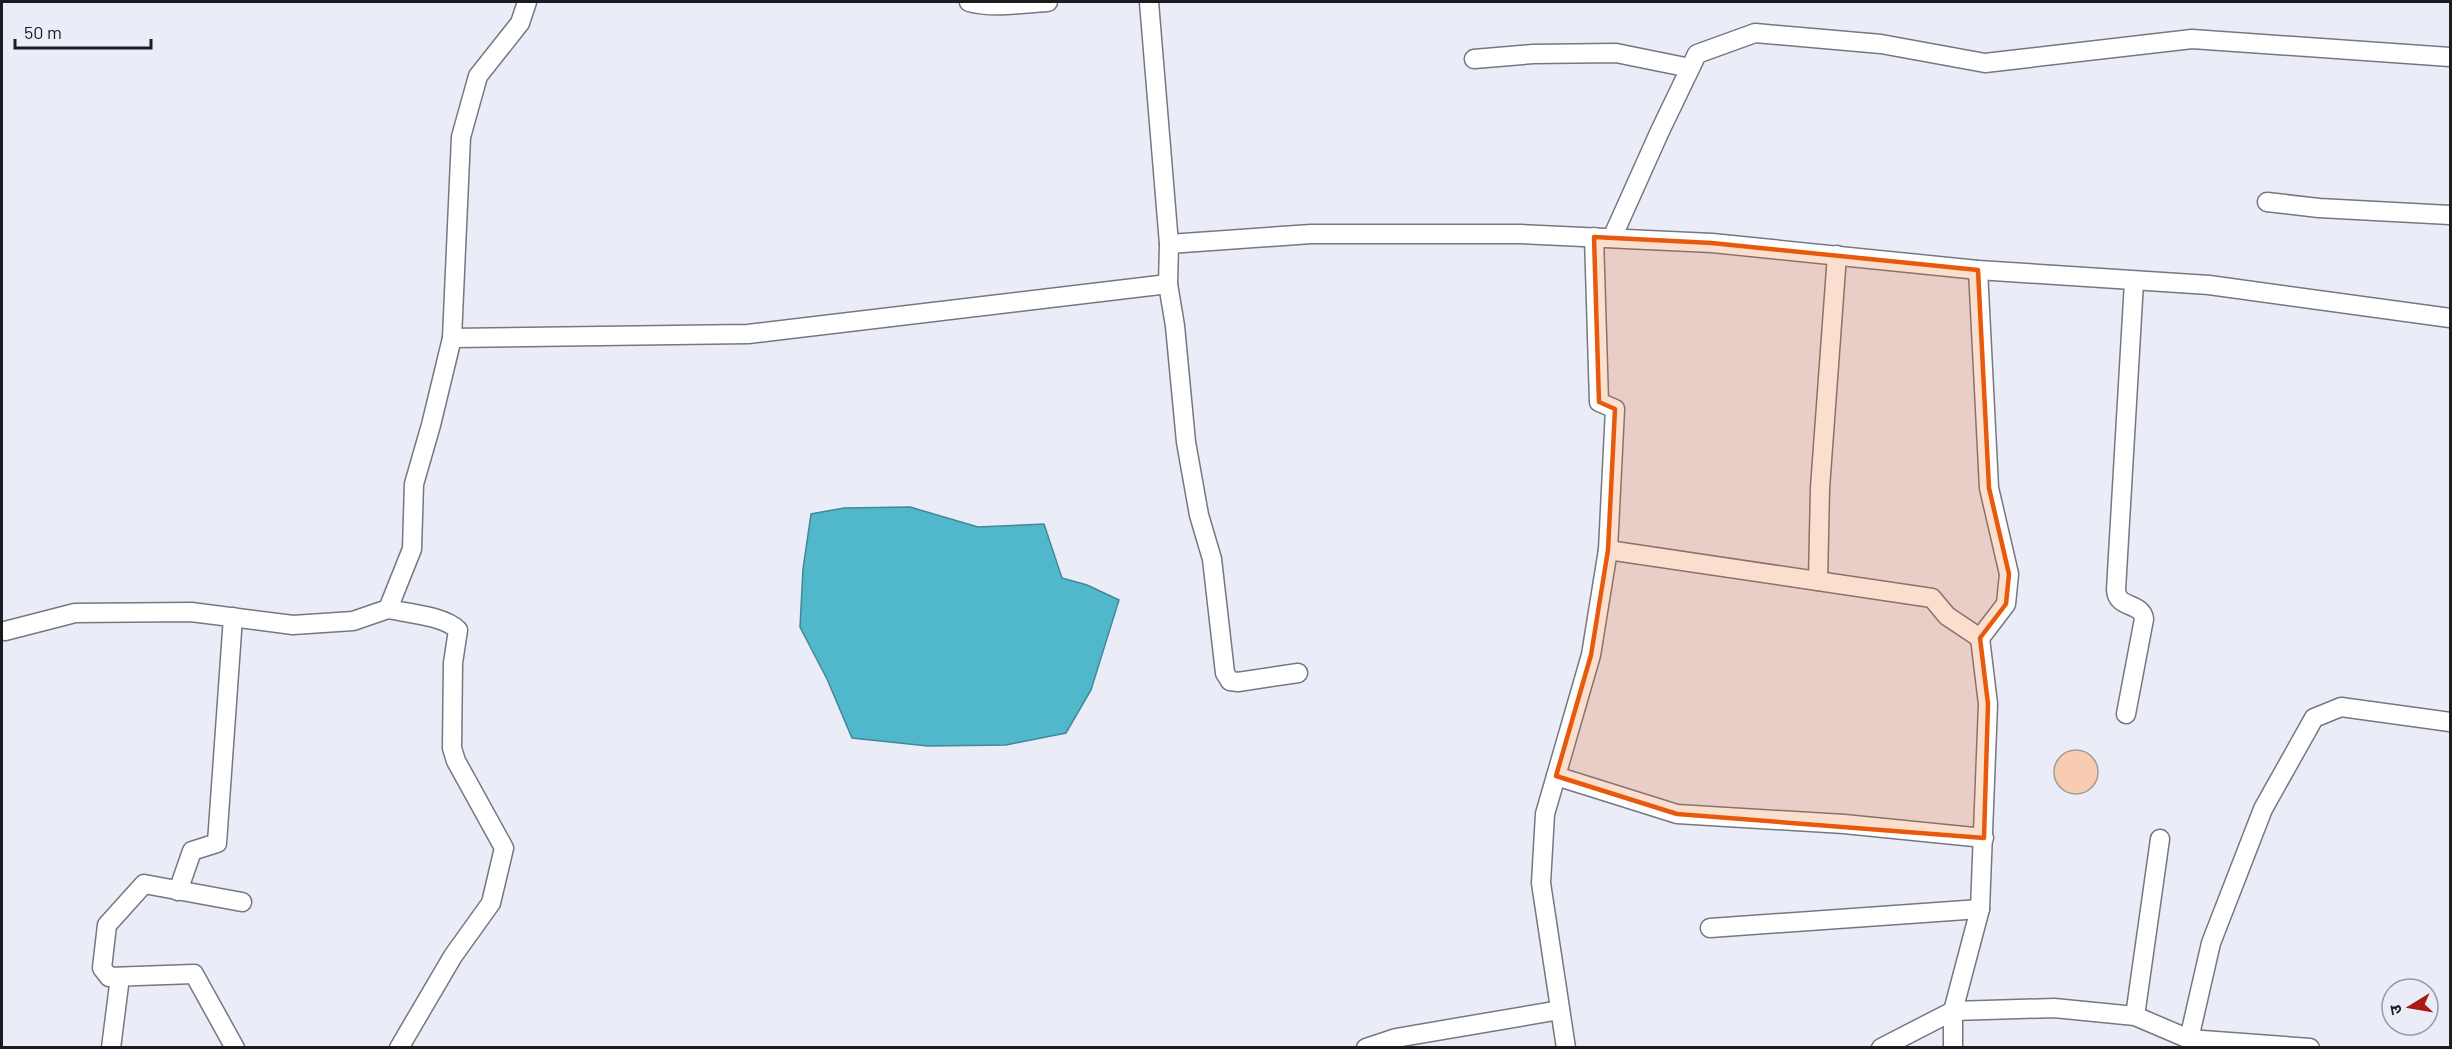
<svg xmlns="http://www.w3.org/2000/svg" width="2452" height="1049" font-family="Barlow,'Noto Sans Devanagari',sans-serif">
<style>
.water{fill:#51b8cb;stroke:#418997;stroke-width:1.5}
.building{fill:#f7ccb3;stroke:#a59a94;stroke-width:1.5}
.lines{fill:none;stroke-linecap:round;stroke-linejoin:round}
.minor-casing{stroke:#757781;stroke-width:21}
.minor{stroke:#fff;stroke-width:18}
.marked{fill:#e8590c;fill-opacity:0.2;stroke:#e8590c;stroke-width:4.5;stroke-linejoin:round}
</style>
<rect width="100%" height="100%" fill="#eaecf8"/>
<!-- water -->
<path class="water" d="M910,507L978,527L1044,524L1062,578L1087,585L1119,600L1091,690L1066,733L1006,745L928,746L852,738L827,679L800,627L803,569L811,514L844,508Z"/>
<!-- building -->
<circle class="building" cx="2076" cy="772" r="22"/>
<g class="lines">
<!-- minor casing -->
<g class="minor-casing">
<g id="minor">
<path d="M969,2C994,9 1023,3 1048,2"/>
<path d="M1149,2L1169,244"/>
<path d="M1474,59L1533,54L1616,53L1690,68"/>
<path d="M2267,202L2319,208L2450,215"/>
<path d="M1612,238L1660,131L1697,54L1755,33L1881,44L1985,63L2192,39L2450,57"/>
<path d="M1978,270L1989,488L2009,574L2006,604L1980,638"/>
<path d="M1168,284L1175,326L1186,442L1199,515L1212,559L1225,673L1230,681L1238,682L1298,673"/>
<path d="M452,338L748,334L1168,284L1169,244L1311,234H1520L1712,243L1978,270L2209,285L2450,318"/>
<path d="M1608,550L1932,598L1947,616L1980,638L1988,704L1980,909L1953,1011V1048"/>
<path d="M1818,581L1820,488L1837,255"/>
<path d="M5,631L75,613L191,612L293,625L353,621L388,609"/>
<path d="M2126,714L2144,619C2142,602 2117,609 2116,590L2134,282"/>
<path d="M1556,776L1677,814L1844,824L1984,838"/>
<path d="M178,891L192,851L217,843L233,617"/>
<path d="M1710,928L1980,909"/>
<path d="M2135,1016L2160,839"/>
<path d="M2189,1039L2211,943L2263,809L2314,718L2341,707L2450,722"/>
<path d="M111,1048L120,977"/>
<path d="M235,1048L194,974L109,977L102,968L107,925L144,884L242,902"/>
<path d="M399,1048L453,956L491,903L504,848L456,761L452,748L453,663L458,630C445,616 407,613 388,609L412,549L414,484L431,425L452,338L461,137L478,76L520,23L527,2"/>
<path d="M1366,1048L1396,1038L1560,1010"/>
<path d="M1566,1048L1541,883L1545,814L1591,655L1608,550L1615,409L1599,402L1594,237"/>
<path d="M1881,1048L1953,1011L2054,1008L2135,1016L2189,1039L2310,1048"/>
</g>
</g>
<!-- minor -->
<use href="#minor" class="minor"/>
</g>
<!-- marked area -->
<path class="marked" d="M1594,237L1712,243L1978,270L1989,488L2009,574L2006,604L1980,638L1988,704L1984,838L1677,814L1556,776L1591,655L1608,550L1615,409L1599,402Z"/>
<!-- border -->
<rect width="2452" height="1049" fill="none" stroke="#1b1c1f" stroke-width="6"/>
<!-- north arrow -->
<g transform="translate(2410 1007) rotate(259)"><circle r="28" fill="#eaecf8" stroke="#9799a1" stroke-width="1.5"/>
<path d="M0-4.5L10 22L0 15L-10 22Z" fill="#ab1911"/>
<text y="-9" font-size="16" font-weight="bold" text-anchor="middle" fill="#1b1c1f">उ</text>
</g>
<!-- scale -->
<path d="M15 39v9h136v-9" fill="none" stroke="#1b1c1f" stroke-width="3"/>
<text x="24" y="39" font-size="18" fill="#1b1c1f" stroke="#eaecf8" stroke-width="4.5" paint-order="stroke">50 m</text>
</svg>
